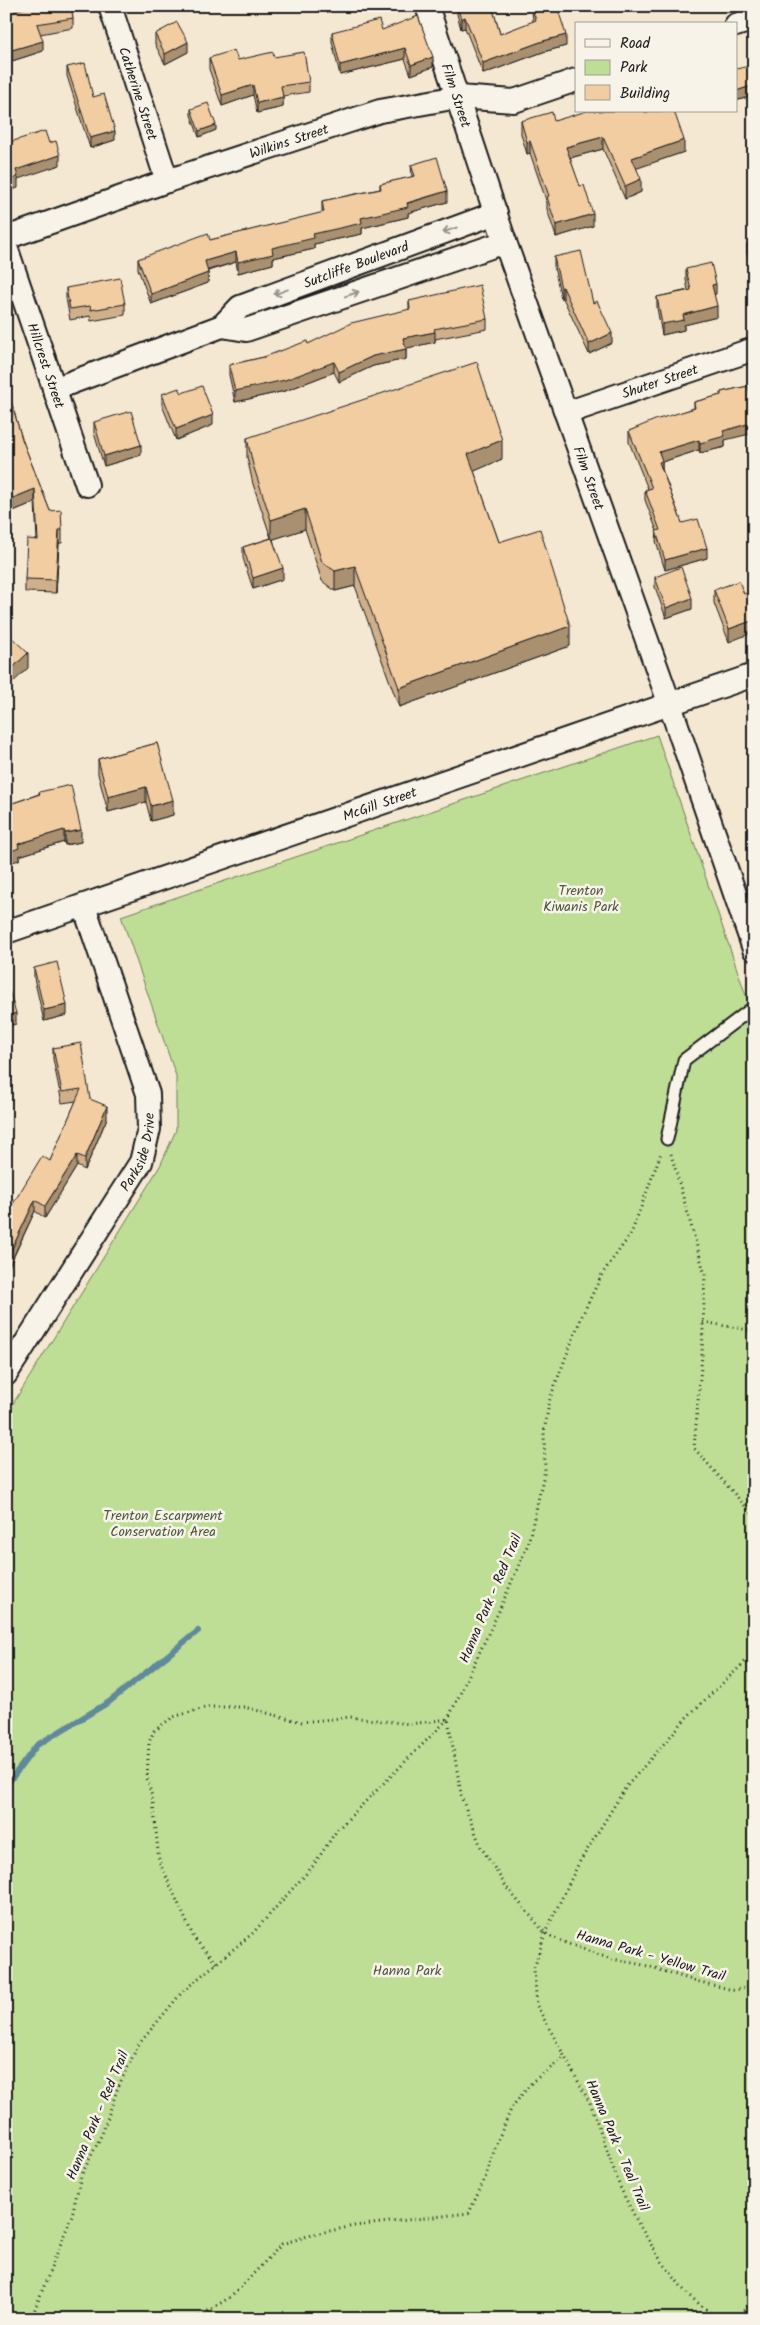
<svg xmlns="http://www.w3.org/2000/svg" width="760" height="2325" font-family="Kalam,sans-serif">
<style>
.green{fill:#bedd95;stroke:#6d7c58}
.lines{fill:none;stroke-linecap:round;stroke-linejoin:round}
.stream{stroke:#608a9b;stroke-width:6}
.lane-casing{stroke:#1c1c1c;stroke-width:15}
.street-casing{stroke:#1c1c1c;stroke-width:26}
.path{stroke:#1c1c1c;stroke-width:3;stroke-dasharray:1 4;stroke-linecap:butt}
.lane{stroke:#f7f3e8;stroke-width:11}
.street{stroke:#f7f3e8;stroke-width:22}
.wall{fill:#cfb08a;stroke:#1c1c1c}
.shaded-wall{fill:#a99071;stroke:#1c1c1c}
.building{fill:#f1cda1;stroke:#1c1c1c}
.oneway{stroke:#94928c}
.labels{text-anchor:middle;stroke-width:5;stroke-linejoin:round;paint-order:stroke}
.street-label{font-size:14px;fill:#1c1c1c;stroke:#f7f3e8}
.park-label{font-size:14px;fill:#4d5640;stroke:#f7f3e8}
</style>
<rect width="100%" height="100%" fill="#f5e8d3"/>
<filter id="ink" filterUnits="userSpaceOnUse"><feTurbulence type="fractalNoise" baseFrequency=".02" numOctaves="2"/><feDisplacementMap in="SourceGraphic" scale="10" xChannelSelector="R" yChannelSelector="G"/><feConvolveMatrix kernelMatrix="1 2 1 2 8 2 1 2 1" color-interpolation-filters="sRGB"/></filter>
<g filter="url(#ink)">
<!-- green -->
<path class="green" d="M657,735L754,1019V2319H6V1415L160,1166L176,1130V1076L121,916Z"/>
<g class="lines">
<!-- stream -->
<path class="stream" d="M6,1786L37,1745L109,1702L198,1631"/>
<!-- lane casing -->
<g class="lane-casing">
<path id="lane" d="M667,1139L684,1060L754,1007"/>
</g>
<!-- street casing -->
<g class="street-casing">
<g id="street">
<path id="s1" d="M110,6L167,181"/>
<path id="s2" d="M427,6L505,242L670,705L754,949"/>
<path d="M736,25L754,19"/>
<path id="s3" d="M6,238L167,181L380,111L458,97L514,101L576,80"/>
<path id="s4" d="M6,247L87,485"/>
<path d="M222,326L246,330L505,242"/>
<path id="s5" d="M54,389L222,326L240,307L496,213"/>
<path id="s6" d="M566,413L754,349"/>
<path id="s7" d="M6,932L754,675"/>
<path id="s8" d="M6,1374L141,1162L149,1129L148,1094L84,906"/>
</g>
</g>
<!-- path -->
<g class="path">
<path d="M671,1154L705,1275L702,1355L694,1448L754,1516"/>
<path d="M703,1322L754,1331"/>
<path d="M216,1963L194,1938L159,1861L153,1801L147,1778L149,1742L154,1731L173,1717L208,1707H244L302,1722L350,1717L410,1724L448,1719L462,1799L481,1847L507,1888L545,1933L563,1942L608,1958L648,1966L692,1980L733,1990L754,1987"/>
<path d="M31,2319L72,2215L81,2176L102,2134L118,2087L139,2044L183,1991L253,1933L313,1866L337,1830L448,1719L499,1611L528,1544L545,1470L544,1432L550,1398L581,1318L602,1274L631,1234L661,1153"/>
<path d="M195,2319L232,2296L282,2244L314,2234L354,2226L469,2213L486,2176L497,2142L512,2107L533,2081L565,2057"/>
<path d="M718,2319L687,2294L660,2259L638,2223L620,2187L591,2105L537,2006L534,1969L545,1933L579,1863L626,1787L688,1716L746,1661L754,1659"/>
<path d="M738,2319L754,2296"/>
</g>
<!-- lane -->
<use href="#lane" class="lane"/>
<!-- street -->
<use href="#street" class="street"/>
</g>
<!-- wall -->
<g class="wall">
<path d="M457,6H492L500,34L533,22L532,9L566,46L543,52L483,74L465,28L461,29L457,14Z"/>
<path d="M6,14L73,18V28L40,34L43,51L12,61L6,43Z"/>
<path d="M382,30L433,67L411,75L405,59L340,75L332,42V32Z"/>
<path d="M155,34L188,52L165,64L155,44Z"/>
<path d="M274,57L309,82V92L283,96V107L257,113L253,95L222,106L209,69V58L238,60Z"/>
<path d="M754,65V104L751,96L736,101Z"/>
<path d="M67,67L93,97L115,140L90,148L67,76Z"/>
<path d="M191,109L216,130L199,137L191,115Z"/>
<path d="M646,113L684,152L636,168L641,192L625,199L603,149L570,158L593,226L556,237L547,209V203L530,153L527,154L521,134V121H554Z"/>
<path d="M411,165L447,202L408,213V217L362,228V234L314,244V249L273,258V264L238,273L236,262L208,271V283L151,304L138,269V259L210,240L322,213V201L380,189V184L412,177Z"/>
<path d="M754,242V275L747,254V244Z"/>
<path d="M554,257L612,343L589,354L563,298H561L554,267Z"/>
<path d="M686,269L716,294H714L717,317L684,325V330L662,335L657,308V297L688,290L686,280Z"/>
<path d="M66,288L125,304V315L91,321L90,316L70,320L66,298Z"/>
<path d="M409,301L487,319V329L435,339V342L406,348V359L373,366L339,382L334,372L285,391L235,402L229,375V365L264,357L308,344L409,310Z"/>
<path d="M6,384L22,439L50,511L62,530V543H59L56,593L25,592V579L37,540L35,502L13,511L6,494Z"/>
<path d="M748,386L725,440V447L700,453L699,450L662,462V469L682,523L707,558L665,570L656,541L657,531L645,500V490L648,489L629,442V431L694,408V402L721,395V392Z"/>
<path d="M182,393L213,425L176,440L162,405V394Z"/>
<path d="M94,422L141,455L104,466L94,433Z"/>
<path d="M247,438L502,459L474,471L499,542L570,646L399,707L355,586L335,591L322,581L305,529L273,539L283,579L253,589L243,558V547L271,538L253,484L247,457Z"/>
<path d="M655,577L692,609L666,618L655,587Z"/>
<path d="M714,590L744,594L729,642L714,603Z"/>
<path d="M157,743L173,815L151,821L146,802L108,812L98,774V759Z"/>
<path d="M39,792L81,842L65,845L64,842L19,856V860L7,816V805L39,794Z"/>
<path d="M34,968L67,1015L44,1021L34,978Z"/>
<path d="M53,1048L90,1099L107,1118L85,1170L77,1166L45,1218L35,1211L8,1269V1212L50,1161L76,1101L62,1103L53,1059Z"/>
</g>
<!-- shaded-wall -->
<g class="shaded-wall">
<path d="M140,6H150L140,9Z"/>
<path d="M592,6H604L592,10Z"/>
<path d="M465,17V28L461,29V19Z"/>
<path d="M566,35V46L543,52L483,74V63L543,41Z"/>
<path d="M43,41V51L12,61V50Z"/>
<path d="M188,42V52L165,64V54Z"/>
<path d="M405,48V59L340,75V65Z"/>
<path d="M433,57V67L411,75V65Z"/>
<path d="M253,85V95L222,106V95Z"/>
<path d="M751,86V96L736,101V91Z"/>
<path d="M283,97V107L257,113V103Z"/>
<path d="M216,125V130L199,137V131Z"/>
<path d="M115,131V140L90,148V138Z"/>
<path d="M603,137V149L566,159V147Z"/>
<path d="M684,140V152L632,170V158Z"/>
<path d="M530,141V153L527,154V142Z"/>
<path d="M60,155V165L18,179V188L6,192V181L16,170Z"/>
<path d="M641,179V192L625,199V186Z"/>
<path d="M447,191V202L408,213V217L362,228V234L314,244V249L273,258V264L238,273V262L272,248L361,218Z"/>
<path d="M593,214V226L556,237V225Z"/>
<path d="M236,252V262L205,271V261Z"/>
<path d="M208,273V283L151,304V294Z"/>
<path d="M716,284V294L712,295V285Z"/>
<path d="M563,287V298H561V288Z"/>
<path d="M717,306V317L684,325V330L662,335V324L683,315Z"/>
<path d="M435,332V342L403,349V338Z"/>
<path d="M612,333V343L589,354V344Z"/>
<path d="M406,349V359L373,366L339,382V372L373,356Z"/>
<path d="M334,362V372L285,391L235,402V391Z"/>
<path d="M213,415V425L176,440V429Z"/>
<path d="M754,422V433L725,440V447L700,453V443L723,431Z"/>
<path d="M502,440V459L468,474V454Z"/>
<path d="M699,440V450L662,462V471L659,472V452Z"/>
<path d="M141,445V455L104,466V456Z"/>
<path d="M35,489V502L13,511V498Z"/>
<path d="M305,509V529L271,540V520Z"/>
<path d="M59,530V543L56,593V580Z"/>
<path d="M707,548V558L665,570V560Z"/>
<path d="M355,566V586L335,591V571Z"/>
<path d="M283,568V579L253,589V578Z"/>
<path d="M692,598V609L666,618V608Z"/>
<path d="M754,620V632L729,642V629Z"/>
<path d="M570,626V646L399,707V688Z"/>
<path d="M28,653V668L6,689V674Z"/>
<path d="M146,787V802L108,812V797Z"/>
<path d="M173,800V815L151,821V806Z"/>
<path d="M64,830V842L19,856V860L6,864V853L18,844Z"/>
<path d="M81,830V842L65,845V833Z"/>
<path d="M67,1005V1015L44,1021V1010Z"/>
<path d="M16,1013V1024L6,1027V1017Z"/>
<path d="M107,1106V1118L85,1170V1158Z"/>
<path d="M77,1155V1166L45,1218V1206Z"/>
<path d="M35,1200V1211L6,1272V1261Z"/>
</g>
<!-- building -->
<g class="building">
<path d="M31,6H71L73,18L37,24L43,41L12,50L6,33V14Z"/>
<path d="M457,6H492L500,34L536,20L532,9L540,6H557L566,35L543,41L483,63L465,17L461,19Z"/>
<path d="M418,16L433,57L411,65L405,48L340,65L332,32L379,20L382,30Z"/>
<path d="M177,22L188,42L165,54L155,34Z"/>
<path d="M234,50L238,60L273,52L274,57L304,52L309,82L281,86L283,97L257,103L253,85L222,95L209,58Z"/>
<path d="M85,63L93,97L104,94L115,131L90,138L67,67Z"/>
<path d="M754,65V95L751,86L736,91V69Z"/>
<path d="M208,103L216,125L199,131L191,109Z"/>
<path d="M587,111H645L646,113L651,111H674L684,140L632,158L641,179L625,186L603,137L566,147L580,186L584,185L593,214L556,225L547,197L549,196L530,141L527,142L521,121L552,112L554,121Z"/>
<path d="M45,131L49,143L56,141L60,155L16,170L18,177L6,181V141L7,143Z"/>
<path d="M437,157L447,191L407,203L408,207L361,218L362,223L313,234L314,238L272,248L273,254L238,262L236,252L205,261L208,273L151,294L138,259L208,233L210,240L324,212L322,201L381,189L380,184L415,176L411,165Z"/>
<path d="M754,242V265L747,244Z"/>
<path d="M581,251L593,303L597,301L612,333L589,344L563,287L561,288L554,257Z"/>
<path d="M711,263L716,284L712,285L717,306L683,315L684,320L662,324L657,297L691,290L686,269Z"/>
<path d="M120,278L125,304L91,310L90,306L70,309L66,288Z"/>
<path d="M480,285L487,319L434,329L435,332L403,338L406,349L373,356L339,372L334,362L285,380L235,391L229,365L264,357L307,341L308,344L351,323L410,309L409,301Z"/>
<path d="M477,362L502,440L468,454L499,542L540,529L570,626L399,688L355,566L335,571L322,562L305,509L271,520L253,465L247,438Z"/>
<path d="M6,384L22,439L50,511L61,510L62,530H59L56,580L25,579L27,539L38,540L35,489L13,498L6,481Z"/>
<path d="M202,386L213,415L176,429L162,394L179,388L182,393Z"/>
<path d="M748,386L753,406H754V422L723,431L725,436L700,443L699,440L659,452L662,461L659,462L682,523L698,519L707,548L665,560L656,531L660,530L645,490L652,488L629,431L655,420L695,408L694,402L721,395V392Z"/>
<path d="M131,411L141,445L104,456L94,422Z"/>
<path d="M272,538L283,568L253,578L243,547Z"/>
<path d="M681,567L692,598L666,608L655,577Z"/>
<path d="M739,581L744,594L754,591V620L729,629L714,590Z"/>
<path d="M6,632L28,653L6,674Z"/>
<path d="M157,743L173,800L151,806L146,787L108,797L98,759Z"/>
<path d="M71,785L81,830L65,833L64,830L18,844L19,848L6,853V825L13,823L7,805L40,794L39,792Z"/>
<path d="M57,962L67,1005L44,1010L34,968Z"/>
<path d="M6,981L16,1013L6,1017Z"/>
<path d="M81,1043L90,1099L107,1106L85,1158L77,1155L45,1206L35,1200L6,1261V1211L8,1212L42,1156L50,1161L81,1089L62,1092L53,1048Z"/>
</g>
<!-- one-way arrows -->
<defs><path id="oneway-shaft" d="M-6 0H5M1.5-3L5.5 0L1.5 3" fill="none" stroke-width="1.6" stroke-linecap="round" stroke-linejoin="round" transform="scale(1.25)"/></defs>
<g class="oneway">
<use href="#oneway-shaft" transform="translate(450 230) rotate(160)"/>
<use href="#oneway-shaft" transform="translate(281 292) rotate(160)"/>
<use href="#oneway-shaft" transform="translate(352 294) rotate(-19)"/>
</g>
</g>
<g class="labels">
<!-- street labels -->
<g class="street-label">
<text dy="5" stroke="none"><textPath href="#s1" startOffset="92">Catherine Street</textPath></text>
<text dy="5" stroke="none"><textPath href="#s2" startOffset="94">Film Street</textPath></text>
<text dy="5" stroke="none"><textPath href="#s3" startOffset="299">Wilkins Street</textPath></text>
<text dy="5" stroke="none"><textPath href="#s5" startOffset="329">Sutcliffe Boulevard</textPath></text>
<text dy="5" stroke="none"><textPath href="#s4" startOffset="125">Hillcrest Street</textPath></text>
<text dy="5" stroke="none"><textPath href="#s6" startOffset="99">Shuter Street</textPath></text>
<text dy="5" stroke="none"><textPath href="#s2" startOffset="499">Film Street</textPath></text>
<text dy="5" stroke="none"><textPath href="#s7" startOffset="395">McGill Street</textPath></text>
<text dy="5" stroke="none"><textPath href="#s8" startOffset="260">Parkside Drive</textPath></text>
<text transform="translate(490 1598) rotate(-67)" y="5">Hanna Park - Red Trail</text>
<text transform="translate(651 1955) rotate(16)" y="5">Hanna Park - Yellow Trail</text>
<text transform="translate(97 2115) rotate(-67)" y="5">Hanna Park - Red Trail</text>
<text transform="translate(618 2145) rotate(67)" y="5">Hanna Park - Teal Trail</text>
</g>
<!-- park labels -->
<g class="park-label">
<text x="581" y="895">Trenton<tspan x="581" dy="16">Kiwanis Park</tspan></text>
<text x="163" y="1520">Trenton Escarpment<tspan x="163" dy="16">Conservation Area</tspan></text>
<text x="407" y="1975">Hanna Park</text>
</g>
</g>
<!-- margin -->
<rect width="760" height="2325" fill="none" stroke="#f7f3e8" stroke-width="25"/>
<rect x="12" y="12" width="735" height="2300" fill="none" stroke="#1c1c1c" stroke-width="2" filter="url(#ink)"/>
<!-- legend -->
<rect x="575" y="22" width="162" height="90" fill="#f7f3e8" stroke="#9f9d96"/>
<rect x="585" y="39" width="25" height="8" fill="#f7f3e8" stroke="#9f9d96"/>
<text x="620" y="48" font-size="15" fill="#1c1c1c">Road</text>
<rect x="585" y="60" width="25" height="15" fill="#bedd95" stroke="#9f9d96"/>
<text x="620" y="72" font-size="15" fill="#1c1c1c">Park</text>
<rect x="585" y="85" width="25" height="15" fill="#f1cda1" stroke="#9f9d96"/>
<text x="620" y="98" font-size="15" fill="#1c1c1c">Building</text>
</svg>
